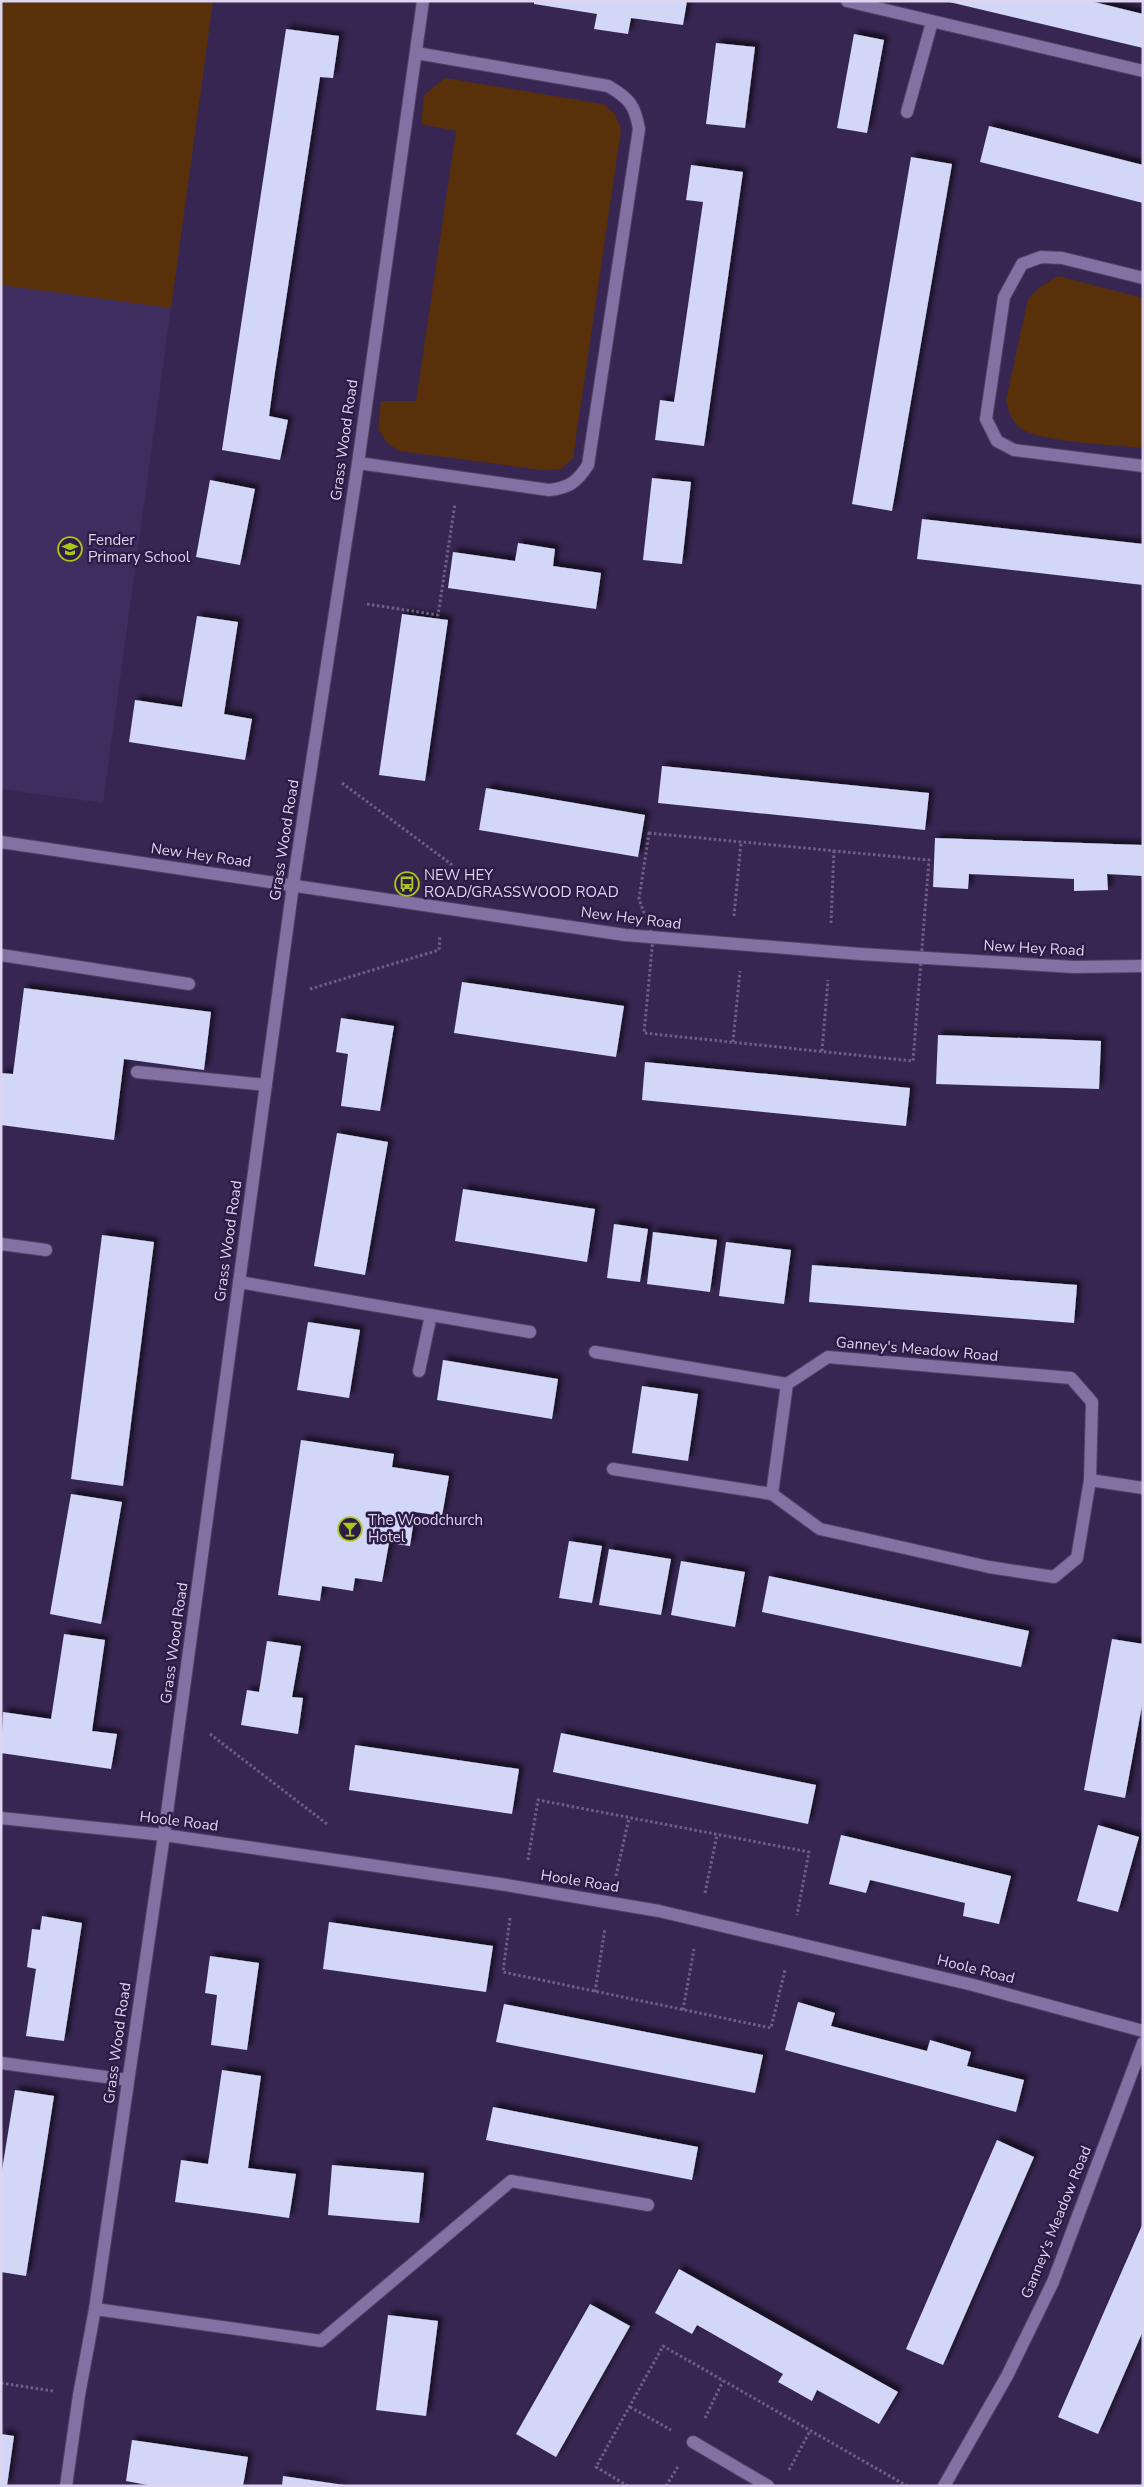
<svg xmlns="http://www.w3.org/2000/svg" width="1144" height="2487" font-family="'Nunito Sans',sans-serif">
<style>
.built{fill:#402d5f}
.green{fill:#58310a}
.building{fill:#d2d6f7;filter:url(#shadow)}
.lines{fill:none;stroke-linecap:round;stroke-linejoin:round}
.service-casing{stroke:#504166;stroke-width:14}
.minor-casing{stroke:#504166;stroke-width:14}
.path{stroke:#6d5f85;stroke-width:3;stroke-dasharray:2.5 2.5;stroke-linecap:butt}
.service{stroke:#8271a2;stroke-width:12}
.minor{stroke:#8271a2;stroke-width:12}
.labels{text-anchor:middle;stroke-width:5;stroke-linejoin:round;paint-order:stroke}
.street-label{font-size:15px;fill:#ddd5f0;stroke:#2d1c46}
.poi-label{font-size:15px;fill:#ddd5f0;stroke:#2d1c46;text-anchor:start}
</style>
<defs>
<filter id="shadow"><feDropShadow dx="4.5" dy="-4.5" stdDeviation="2.5" flood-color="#0009"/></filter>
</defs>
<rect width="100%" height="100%" fill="#372651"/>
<!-- built -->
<path class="built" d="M1,1H213L103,803L1,789Z"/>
<!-- green -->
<g class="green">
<path d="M1,1H213L171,308L1,285Z"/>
<path d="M445,78L603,104L615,114L621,130L573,458L561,469L541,470L400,451L388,444L378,429L381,401H416L456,131L421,124L424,95Z"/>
<path d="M1058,276L1143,298V448C1117,445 1035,442 1019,427C1011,420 1008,409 1006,400L1028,299L1040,287Z"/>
</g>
<!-- building -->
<g class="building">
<path d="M534,1H687L683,25L631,18L628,34L594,29L597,14L534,4Z"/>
<path d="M945,1H1090L1143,14V48Z"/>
<path d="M286,29L339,36L333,78L320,77L275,372L269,416L288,420L280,460L222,450Z"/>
<path d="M854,34L884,40L867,133L837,128Z"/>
<path d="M716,43L755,47L745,128L706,124Z"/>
<path d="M989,126L1143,165V203L980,162Z"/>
<path d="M911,157L952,164L892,511L852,504Z"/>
<path d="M691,165L743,172L704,446L655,440L660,400L674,402L703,202L686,200Z"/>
<path d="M652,478L691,482L682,564L643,560Z"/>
<path d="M210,480L255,489L240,565L196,557Z"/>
<path d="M922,519L1143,544V585L917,559Z"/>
<path d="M518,543L555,549L553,566L601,573L596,609L448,588L453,552L515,561Z"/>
<path d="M402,614L448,620L425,781L379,775Z"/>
<path d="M197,616L238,622L224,714L252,719L245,760L129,742L135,700L182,707Z"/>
<path d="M662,766L929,793L925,830L658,803Z"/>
<path d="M486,788L645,815L638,857L479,830Z"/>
<path d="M935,838L1143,845V876L1107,874L1108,890L1074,891V879L969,874L968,889L933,887Z"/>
<path d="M462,982L624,1006L616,1057L454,1033Z"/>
<path d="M24,988L211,1012L204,1070L124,1059L114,1140L1,1125V1073L13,1074Z"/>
<path d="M341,1018L394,1026L380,1111L341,1106L348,1054L336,1052Z"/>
<path d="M938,1035L1101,1041L1099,1089L936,1084Z"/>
<path d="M645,1062L910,1088L906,1126L642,1100Z"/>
<path d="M337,1133L388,1142L365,1275L314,1266Z"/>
<path d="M463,1189L595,1209L587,1262L455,1241Z"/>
<path d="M614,1224L648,1229L640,1282L607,1278Z"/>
<path d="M653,1232L717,1240L710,1292L647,1284Z"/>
<path d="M102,1235L154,1242L123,1486L71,1479Z"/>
<path d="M726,1242L791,1250L784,1304L719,1296Z"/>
<path d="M812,1265L1077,1285L1074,1323L809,1302Z"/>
<path d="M308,1322L360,1330L349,1398L297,1390Z"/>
<path d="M443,1360L558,1379L552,1419L437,1400Z"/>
<path d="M642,1386L698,1394L688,1461L632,1453Z"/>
<path d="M301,1440L394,1454L392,1467L449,1476L442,1516L415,1512L410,1546L389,1543L382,1582L355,1578L353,1591L322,1586L320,1601L278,1595Z"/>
<path d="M71,1494L122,1502L101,1624L50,1614Z"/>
<path d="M569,1541L602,1546L592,1603L559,1598Z"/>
<path d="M609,1549L671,1559L661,1615L599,1605Z"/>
<path d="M681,1561L745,1572L735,1627L671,1615Z"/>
<path d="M769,1576L1029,1631L1021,1667L762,1612Z"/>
<path d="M64,1634L105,1640L92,1731L117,1734L111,1769L1,1753L3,1712L51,1719Z"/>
<path d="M1112,1639L1143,1644V1700L1125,1798L1084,1790Z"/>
<path d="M267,1641L301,1646L292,1697L303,1698L298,1734L241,1725L247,1690L259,1692Z"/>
<path d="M561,1733L816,1785L808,1824L553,1772Z"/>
<path d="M355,1745L519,1769L512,1814L349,1790Z"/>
<path d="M1098,1825L1139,1837L1118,1912L1077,1901Z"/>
<path d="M841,1835L1011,1876L999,1924L963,1916L965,1903L870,1880L866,1893L829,1884Z"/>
<path d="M42,1916L82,1923L64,2041L26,2036L36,1969L27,1967L32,1929L40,1930Z"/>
<path d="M329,1922L493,1946L486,1992L323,1969Z"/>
<path d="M210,1956L259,1963L247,2050L211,2045L217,1995L205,1993Z"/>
<path d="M798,2002L835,2013L831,2026L927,2051L930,2040L971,2052L967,2066L1024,2080L1016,2112L785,2050Z"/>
<path d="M504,2004L763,2055L755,2093L496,2042Z"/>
<path d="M222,2070L261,2076L248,2168L296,2174L289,2218L175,2202L181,2160L208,2164Z"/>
<path d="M15,2090L54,2096L26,2276L1,2272V2176Z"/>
<path d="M493,2107L698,2147L692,2180L486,2140Z"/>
<path d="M997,2140L1034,2157L943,2365L906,2349Z"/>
<path d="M332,2165L424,2173L419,2223L328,2215Z"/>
<path d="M1143,2223V2331L1098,2434L1058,2417Z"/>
<path d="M679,2269L898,2392L879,2424L817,2390L812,2401L778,2382L783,2374L697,2325L692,2334L655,2313Z"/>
<path d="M590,2304L630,2326L556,2457L516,2434Z"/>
<path d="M388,2315L438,2321L426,2416L376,2410Z"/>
<path d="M1,2434L14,2436L7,2486H1Z"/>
<path d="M132,2440L248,2457L243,2486H153L126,2481Z"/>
<path d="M283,2476L344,2485V2486H282Z"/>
</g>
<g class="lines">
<!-- service casing -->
<g class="service-casing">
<g id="service">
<path d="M847,1L1143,71"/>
<path d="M907,112L932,22"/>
<path d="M1,955L189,984"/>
<path d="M137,1072L266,1085"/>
<path d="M595,1352L787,1384"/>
<path d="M613,1469L772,1494"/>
<path d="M1,2063L128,2080"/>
</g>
</g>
<!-- minor casing -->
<g class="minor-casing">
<g id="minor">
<path d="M1143,278L1062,258L1041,257L1022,264L1004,297L986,419L997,441L1014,450L1143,466"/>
<path d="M358,463L549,490C569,488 577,482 588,465L639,129C635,105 629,98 608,86L416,53"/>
<path d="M1,842L625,935L860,954L1074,967L1143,966"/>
<path d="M1,1244L46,1250"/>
<path d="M239,1282L530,1332"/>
<path d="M828,1357L1071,1378L1092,1402L1090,1480L1077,1558L1054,1577L989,1567L820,1529L772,1494L787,1384Z"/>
<path d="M419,1371L431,1315"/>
<path d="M1090,1480L1143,1488"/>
<path d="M1,1818L164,1835L500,1884L659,1911L973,1985L1143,2031"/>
<path d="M95,2309L321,2341L511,2181L648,2205"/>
<path d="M693,2442L768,2486"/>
<path d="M66,2486L79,2395L95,2309L164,1835L293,885L358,463L423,1"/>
<path d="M944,2486L1007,2376L1053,2282L1143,2043"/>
</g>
</g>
<!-- path -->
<g class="path">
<path d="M367,604L438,615L455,504"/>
<path d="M342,783L451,864L450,881"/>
<path d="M649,833L929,860L913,1061L644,1033L653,938L639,899Z"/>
<path d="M734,916L741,842"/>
<path d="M831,923L834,850"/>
<path d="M310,989L439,950L440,935"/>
<path d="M733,1042L740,971"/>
<path d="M822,1051L828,980"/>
<path d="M210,1734L327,1824"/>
<path d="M1143,1818V1820"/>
<path d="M528,1860L538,1800L809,1852L797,1915"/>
<path d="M616,1876L629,1818"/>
<path d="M705,1893L717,1835"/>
<path d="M510,1918L503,1972L771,2028L785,1970"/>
<path d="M595,1992L605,1928"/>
<path d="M683,2010L694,1949"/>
<path d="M1,2383L53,2391"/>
<path d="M630,2407L671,2430"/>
<path d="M705,2418L723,2381"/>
<path d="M789,2470L810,2431"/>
<path d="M628,2486L596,2467L663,2346L907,2486"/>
<path d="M666,2486L679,2465"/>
</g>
<!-- service -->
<use href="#service" class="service"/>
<!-- minor -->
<use href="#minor" class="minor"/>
</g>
<!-- icons -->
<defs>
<g id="school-ring" transform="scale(1.25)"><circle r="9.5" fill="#2d1c46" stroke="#aac717" stroke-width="1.5"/><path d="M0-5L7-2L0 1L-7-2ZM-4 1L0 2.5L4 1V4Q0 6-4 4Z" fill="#aac717"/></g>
<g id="bus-ring" transform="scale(1.25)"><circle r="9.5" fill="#2d1c46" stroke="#aac717" stroke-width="1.5"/><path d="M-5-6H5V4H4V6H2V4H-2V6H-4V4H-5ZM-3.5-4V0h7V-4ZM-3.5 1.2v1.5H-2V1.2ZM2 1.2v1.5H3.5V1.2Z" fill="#aac717"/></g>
<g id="bar-ring" transform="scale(1.25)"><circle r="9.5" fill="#2d1c46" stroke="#aac717" stroke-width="1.5"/><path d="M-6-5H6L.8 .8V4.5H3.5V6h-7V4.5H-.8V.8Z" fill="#aac717"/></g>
</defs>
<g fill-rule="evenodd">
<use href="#school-ring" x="70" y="549"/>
<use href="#bus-ring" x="407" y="884"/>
<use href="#bar-ring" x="350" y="1529"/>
</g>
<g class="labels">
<!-- street labels -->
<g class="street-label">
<text transform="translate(344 440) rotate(-82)" y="5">Grass Wood Road</text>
<text transform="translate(284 840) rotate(-81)" y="5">Grass Wood Road</text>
<text transform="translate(201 855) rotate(8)" y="5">New Hey Road</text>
<text transform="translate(631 918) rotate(7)" y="5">New Hey Road</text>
<text transform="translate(1034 948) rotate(3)" y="5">New Hey Road</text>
<text transform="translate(228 1241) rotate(-82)" y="5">Grass Wood Road</text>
<text transform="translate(917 1349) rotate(5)" y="5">Ganney's Meadow Road</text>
<text transform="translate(174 1643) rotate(-82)" y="5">Grass Wood Road</text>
<text transform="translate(179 1821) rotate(7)" y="5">Hoole Road</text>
<text transform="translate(580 1881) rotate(9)" y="5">Hoole Road</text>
<text transform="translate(976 1969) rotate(14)" y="5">Hoole Road</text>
<text transform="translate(117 2043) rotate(-82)" y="5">Grass Wood Road</text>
<text transform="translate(1056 2222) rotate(-68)" y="5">Ganney's Meadow Road</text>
</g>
<!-- poi labels -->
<g class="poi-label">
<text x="88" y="545">Fender<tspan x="88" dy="17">Primary School</tspan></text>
<text x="424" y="880">NEW HEY<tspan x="424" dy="17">ROAD/GRASSWOOD ROAD</tspan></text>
<text x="368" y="1525">The Woodchurch<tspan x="368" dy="17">Hotel</tspan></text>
</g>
</g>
<!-- border -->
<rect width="1144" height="2487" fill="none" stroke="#ddd5f0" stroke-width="5"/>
</svg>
